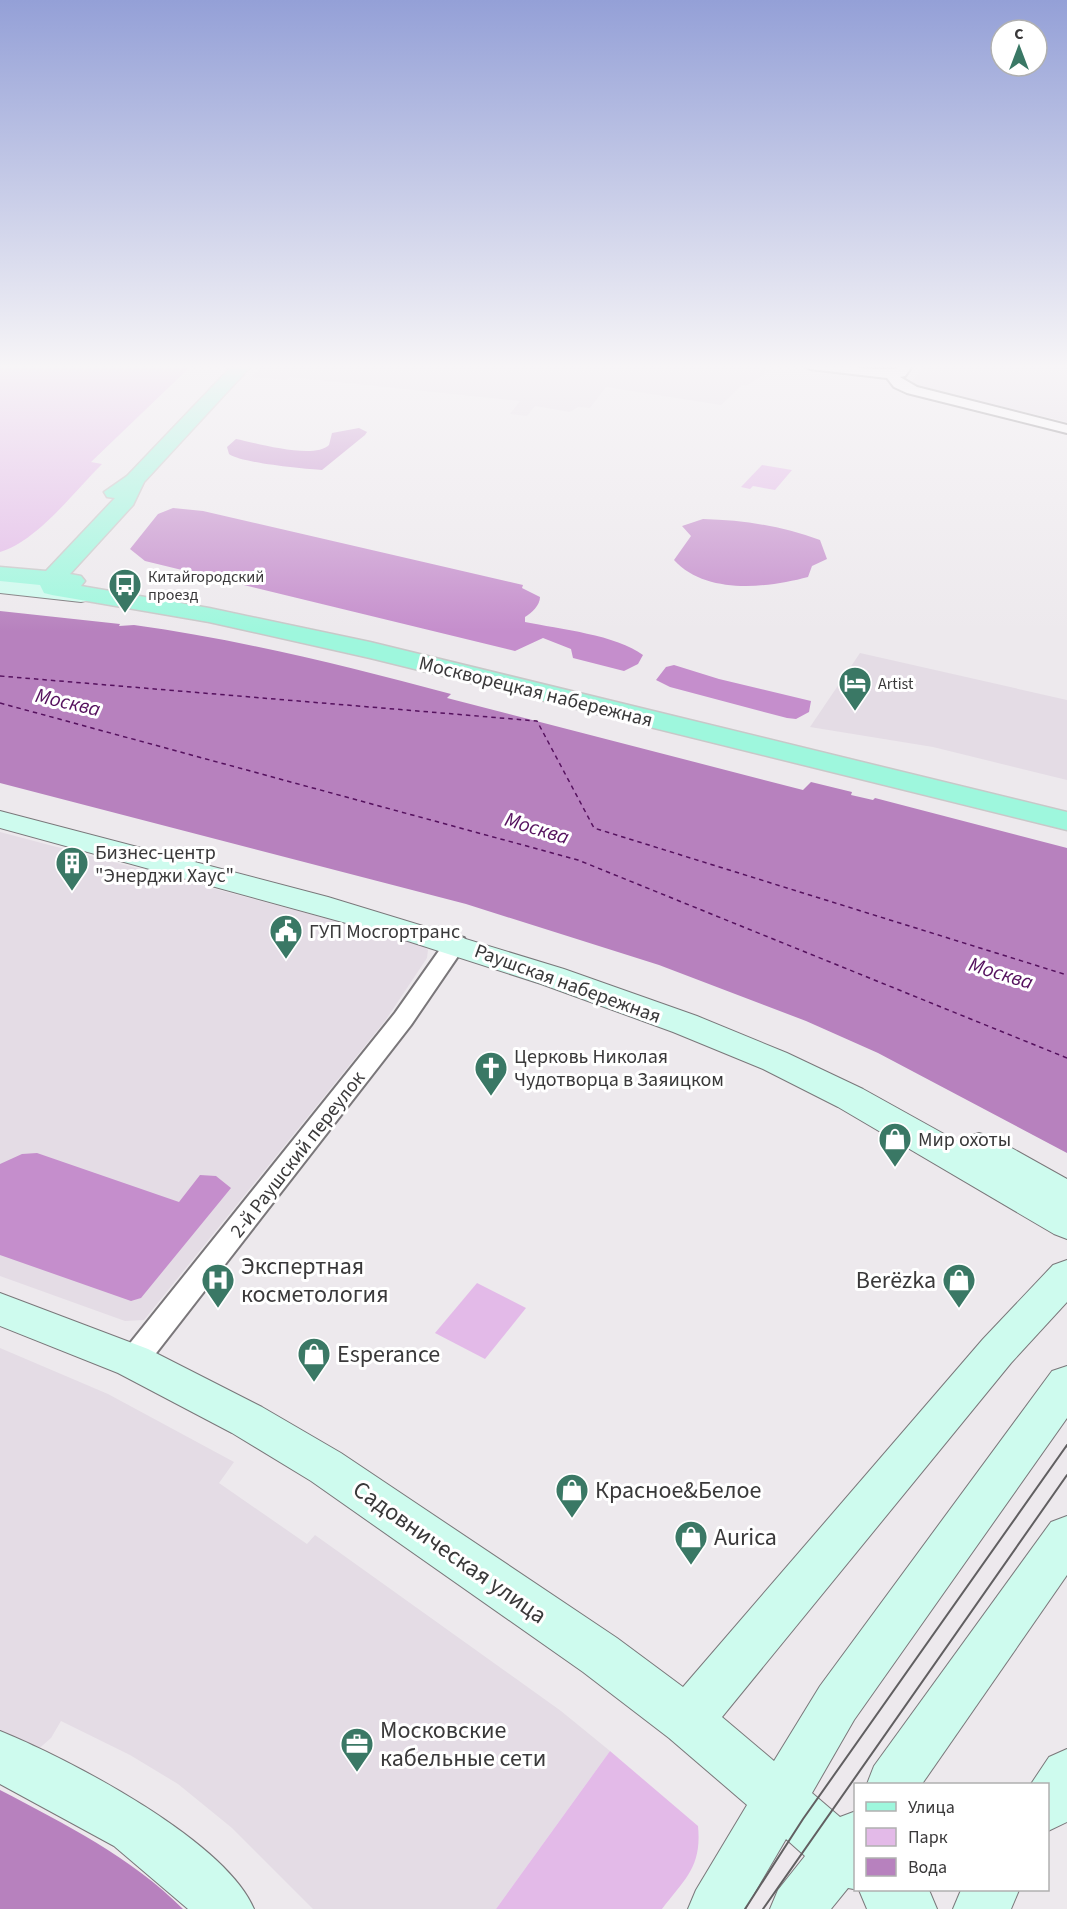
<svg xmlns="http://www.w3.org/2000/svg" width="1067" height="1909" font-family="'Source Sans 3',sans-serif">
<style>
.built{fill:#e4dce5}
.green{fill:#e3bae8}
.forest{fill:#c58ecc}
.water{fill:#b781be}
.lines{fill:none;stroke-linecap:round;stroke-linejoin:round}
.ferry{stroke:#55115e;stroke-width:1.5;stroke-dasharray:4.5 4;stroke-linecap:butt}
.street-casing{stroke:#7a777a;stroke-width:4}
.secondary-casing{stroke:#7a777a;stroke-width:2}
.primary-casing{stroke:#c8c8c8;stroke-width:3}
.street{fill:#fff;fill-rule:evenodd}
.secondary{fill:#cefbee;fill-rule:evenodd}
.primary{fill:#9ef7dd;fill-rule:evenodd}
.tram-far1{stroke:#615f61;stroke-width:1.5}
.tram{stroke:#615f61;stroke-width:2}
.labels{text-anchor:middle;stroke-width:6;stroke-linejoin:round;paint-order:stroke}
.far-poi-label{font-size:16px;fill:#3a393a;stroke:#fff;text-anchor:start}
.street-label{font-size:20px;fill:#3a393a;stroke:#fff}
.poi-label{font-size:20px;fill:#3a393a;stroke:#fff;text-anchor:start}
.water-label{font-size:21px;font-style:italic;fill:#55115e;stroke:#fff}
.near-poi-label{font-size:24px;fill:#3a393a;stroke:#fff;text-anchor:start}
.near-street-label{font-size:24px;fill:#3a393a;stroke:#fff}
</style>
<rect width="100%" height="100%" fill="#ede9ed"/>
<!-- built -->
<g class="built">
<path d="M262,365H716L772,369L746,386L742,385L721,405L606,387L590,408L578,407L570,412L535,406L527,416L510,414L520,401L289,377L286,380L251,377Z"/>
<path d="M925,365H1067V422L909,385Z"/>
<path d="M860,653L1067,700V780L933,747L810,727Z"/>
<path d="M0,832L419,943L428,950L427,958L385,1021L144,1320L125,1321L0,1276Z"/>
<path d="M0,1348L108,1394L234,1462L219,1483L307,1544L315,1535L561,1711L610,1751L496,1909H313L232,1828L178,1784L130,1755L61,1721L51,1738L27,1759L0,1744Z"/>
</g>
<!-- green -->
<g class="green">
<path d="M0,365H192L91,462L102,464C74,492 36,542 0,552Z"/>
<path d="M762,465L792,470L775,490L753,486L750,489L741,487Z"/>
<path d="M477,1283L526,1308L485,1359L435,1333Z"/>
<path d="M610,1751L698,1826C702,1867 685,1879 662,1909H496Z"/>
</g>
<!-- forest -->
<g class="forest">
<path d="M359,428L367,432L365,435L322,470C305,469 241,463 229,454L227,447L236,439C256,443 314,460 329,445L332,433Z"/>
<path d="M173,508L203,511L523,585L522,588L540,597C540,605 532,613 525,617V622C559,629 617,635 643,655L638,664L624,671L573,658L571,649L543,638L515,651L145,561L130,549L158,514Z"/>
<path d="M703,519C744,520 781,526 820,540L827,559L812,566L808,577C767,588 706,595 674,560L691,536L682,526Z"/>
<path d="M674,665L719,679L811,701L809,712L796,719L787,718L670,687L656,680L666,667Z"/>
<path d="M37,1153L179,1202L200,1175L216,1176L231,1188L141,1298L131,1301L0,1255V1164L22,1154Z"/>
</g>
<!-- water -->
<g class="water">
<path d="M0,611L120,624L119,626L134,625C242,640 346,666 451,694L447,698L803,790L811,782L852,792L851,795L873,800L875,798L1067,848V1153L878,1053L806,1021L659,965L466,904L0,783Z"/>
<path d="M0,1790C65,1824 131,1857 183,1909H0Z"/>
</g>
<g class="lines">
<!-- ferry -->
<g class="ferry">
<path d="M0,676L537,721L594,828L1067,975"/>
<path d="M0,703L578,860L1067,1058"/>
</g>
<!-- street casing -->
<g class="street-casing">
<g id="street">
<path d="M804,365C835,363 866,371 897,369L901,365H913L905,376L900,377L917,387L1067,425V433L907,393L894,387L887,378L810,369Z"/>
<path d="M456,936L464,938L467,943L411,1025L143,1370L133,1373L123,1370L118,1361L123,1352L395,1013L448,938Z"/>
</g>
</g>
<!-- secondary casing -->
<g class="secondary-casing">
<g id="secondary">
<path d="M0,579L81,588L89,590L92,595L89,600L81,602L0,593Z"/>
<path d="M0,811L328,897L564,969L697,1016L787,1053L863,1089L962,1144L966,1137L979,1133L992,1137L1067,1179V1239L1054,1234L838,1107L763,1069L673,1032L541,984L386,934L0,828Z"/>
<path d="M1067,1260V1302L1011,1363L722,1717L774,1761L820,1686L1052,1371L1067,1366V1418L854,1720L812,1793L840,1817L856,1811V1890H929L937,1909H867L859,1890L848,1888L831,1909H770L778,1890L805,1856L786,1839L745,1909H688L696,1890L747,1805L669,1738L583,1672L311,1481L232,1433L118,1373L0,1326V1293L148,1349L262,1407L341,1453L617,1638L683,1687L983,1339L1053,1265Z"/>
<path d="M1067,1516V1575L922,1784H867L874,1766L1051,1522Z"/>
<path d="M0,1731C69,1759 225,1840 254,1909H188L114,1846L0,1784Z"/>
<path d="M1067,1749V1822L1048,1831V1784H1031L1049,1757Z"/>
<path d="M961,1890H1019L1011,1909H953Z"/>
</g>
</g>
<!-- primary casing -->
<g class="primary-casing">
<path id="primary" d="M233,365H252L144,482L133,505L70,574L81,576L85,581L81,586L209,608L370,642L1067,812V830L370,658L209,622L52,595L44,593L40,585L0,581V567L46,571L115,498L107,497L104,492L127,476Z"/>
</g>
<!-- street -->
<use href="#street" class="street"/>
<!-- secondary -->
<use href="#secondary" class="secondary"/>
<!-- primary -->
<use href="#primary" class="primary"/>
<!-- tram-far1 -->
<path class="tram-far1" d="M1066,1447L1067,1445"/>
<!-- tram -->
<g class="tram">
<path d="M745,1909L803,1819L1067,1445"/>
<path d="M763,1909L1067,1475"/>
</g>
</g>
<!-- sky -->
<linearGradient id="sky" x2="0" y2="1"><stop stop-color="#94a0d7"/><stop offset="0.58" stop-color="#f7f5f7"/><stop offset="1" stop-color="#f7f5f7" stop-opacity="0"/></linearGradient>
<rect width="1067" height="632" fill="url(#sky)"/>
<!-- icons -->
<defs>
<g id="bus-pin" transform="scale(1.725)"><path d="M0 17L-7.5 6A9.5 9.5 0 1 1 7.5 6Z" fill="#3a7865" stroke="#fff"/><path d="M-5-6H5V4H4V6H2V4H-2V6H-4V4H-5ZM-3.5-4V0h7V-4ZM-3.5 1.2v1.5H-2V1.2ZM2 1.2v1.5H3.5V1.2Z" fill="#fff"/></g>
<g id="hotel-pin" transform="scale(1.725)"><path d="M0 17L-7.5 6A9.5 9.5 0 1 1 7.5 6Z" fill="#3a7865" stroke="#fff"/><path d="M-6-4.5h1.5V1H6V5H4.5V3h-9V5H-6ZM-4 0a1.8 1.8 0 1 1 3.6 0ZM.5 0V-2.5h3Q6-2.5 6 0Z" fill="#fff"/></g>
<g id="building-pin" transform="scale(1.725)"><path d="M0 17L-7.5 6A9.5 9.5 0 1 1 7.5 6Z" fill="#3a7865" stroke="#fff"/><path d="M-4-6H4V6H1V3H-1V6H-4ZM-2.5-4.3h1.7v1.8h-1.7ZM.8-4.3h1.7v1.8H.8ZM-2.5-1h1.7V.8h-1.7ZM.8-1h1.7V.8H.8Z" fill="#fff"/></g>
<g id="civic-pin" transform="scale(1.725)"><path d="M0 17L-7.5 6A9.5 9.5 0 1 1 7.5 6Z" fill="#3a7865" stroke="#fff"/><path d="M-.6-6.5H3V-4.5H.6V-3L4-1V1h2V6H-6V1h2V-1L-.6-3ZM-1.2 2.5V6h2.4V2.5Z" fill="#fff"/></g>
<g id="church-pin" transform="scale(1.725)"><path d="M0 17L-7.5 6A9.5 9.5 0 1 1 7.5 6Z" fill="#3a7865" stroke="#fff"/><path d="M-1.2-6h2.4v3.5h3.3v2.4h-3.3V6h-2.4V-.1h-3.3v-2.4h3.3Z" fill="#fff"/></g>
<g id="shop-pin" transform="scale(1.725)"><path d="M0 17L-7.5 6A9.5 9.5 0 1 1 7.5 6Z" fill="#3a7865" stroke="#fff"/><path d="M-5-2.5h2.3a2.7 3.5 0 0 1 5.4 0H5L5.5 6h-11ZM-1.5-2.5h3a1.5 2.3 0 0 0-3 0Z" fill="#fff"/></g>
<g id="hospital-pin" transform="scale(1.725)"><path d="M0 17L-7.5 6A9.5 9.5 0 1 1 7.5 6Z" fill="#3a7865" stroke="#fff"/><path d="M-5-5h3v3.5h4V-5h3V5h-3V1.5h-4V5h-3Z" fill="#fff"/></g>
<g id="office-pin" transform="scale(1.725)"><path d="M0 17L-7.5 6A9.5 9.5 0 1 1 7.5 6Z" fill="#3a7865" stroke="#fff"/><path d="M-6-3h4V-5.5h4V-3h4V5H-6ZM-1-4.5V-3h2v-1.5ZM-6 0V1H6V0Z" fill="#fff"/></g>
</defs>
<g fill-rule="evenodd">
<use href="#bus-pin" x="125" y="585"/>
<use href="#hotel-pin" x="855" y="683"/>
<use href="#building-pin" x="72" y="863"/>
<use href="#civic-pin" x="286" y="931"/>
<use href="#church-pin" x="491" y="1068"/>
<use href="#shop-pin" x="895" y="1139"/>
<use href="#hospital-pin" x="218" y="1280"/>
<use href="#shop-pin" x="959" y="1280"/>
<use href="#shop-pin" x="314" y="1354"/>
<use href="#shop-pin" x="572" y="1490"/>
<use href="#shop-pin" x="691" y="1537"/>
<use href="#office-pin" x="357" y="1744"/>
</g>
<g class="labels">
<!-- far-poi labels -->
<g class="far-poi-label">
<text x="148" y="582">Китайгородский<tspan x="148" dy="18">проезд</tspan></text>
<text x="878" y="689">Artist</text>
</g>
<!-- street labels -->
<g class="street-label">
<text transform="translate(536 691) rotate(14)" y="7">Москворецкая набережная</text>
<text transform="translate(568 983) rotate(20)" y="7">Раушская набережная</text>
<text transform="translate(297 1154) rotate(-52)" y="7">2-й Раушский переулок</text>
</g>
<!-- poi labels -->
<g class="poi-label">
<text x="95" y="859">Бизнес-центр<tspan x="95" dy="23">"Энерджи Хаус"</tspan></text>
<text x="309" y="938">ГУП Мосгортранс</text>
<text x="514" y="1063">Церковь Николая<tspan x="514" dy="23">Чудотворца в Заяицком</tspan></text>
<text x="918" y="1146">Мир охоты</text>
</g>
<!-- water labels -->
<g class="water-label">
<text transform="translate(68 702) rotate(13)" y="7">Москва</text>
<text transform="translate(537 828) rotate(17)" y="7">Москва</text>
<text transform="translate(1001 973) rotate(17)" y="7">Москва</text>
</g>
<!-- near-poi labels -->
<g class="near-poi-label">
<text x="241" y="1274">Экспертная<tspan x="241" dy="28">косметология</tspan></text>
<text x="936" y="1288" text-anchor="end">Berёzka</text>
<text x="337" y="1362">Esperance</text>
<text x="595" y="1498">Красное&amp;Белое</text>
<text x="714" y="1545">Aurica</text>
<text x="380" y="1738">Московские<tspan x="380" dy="28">кабельные сети</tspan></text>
</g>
<!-- near-street labels -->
<g class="near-street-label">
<text transform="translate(450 1552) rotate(35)" y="8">Садовническая улица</text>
</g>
</g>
<!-- legend -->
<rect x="854" y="1783" width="195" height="108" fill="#ffffff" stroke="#b0b0b0" stroke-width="1.5"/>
<rect x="866" y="1802" width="30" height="9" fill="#9ef7dd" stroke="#b0b0b0" stroke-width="1.5"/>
<text x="908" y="1813" font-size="18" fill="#3a393a">Улица</text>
<rect x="866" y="1828" width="30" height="18" fill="#e3bae8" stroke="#b0b0b0" stroke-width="1.5"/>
<text x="908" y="1843" font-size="18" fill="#3a393a">Парк</text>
<rect x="866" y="1858" width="30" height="18" fill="#b781be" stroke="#b0b0b0" stroke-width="1.5"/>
<text x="908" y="1873" font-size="18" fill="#3a393a">Вода</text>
<!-- north arrow -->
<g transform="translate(1019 48)"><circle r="28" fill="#ffffff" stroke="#b0b0b0" stroke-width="1.5"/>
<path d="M0-4.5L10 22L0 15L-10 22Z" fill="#3a7865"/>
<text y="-9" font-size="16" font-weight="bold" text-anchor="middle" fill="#3a393a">С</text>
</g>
</svg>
